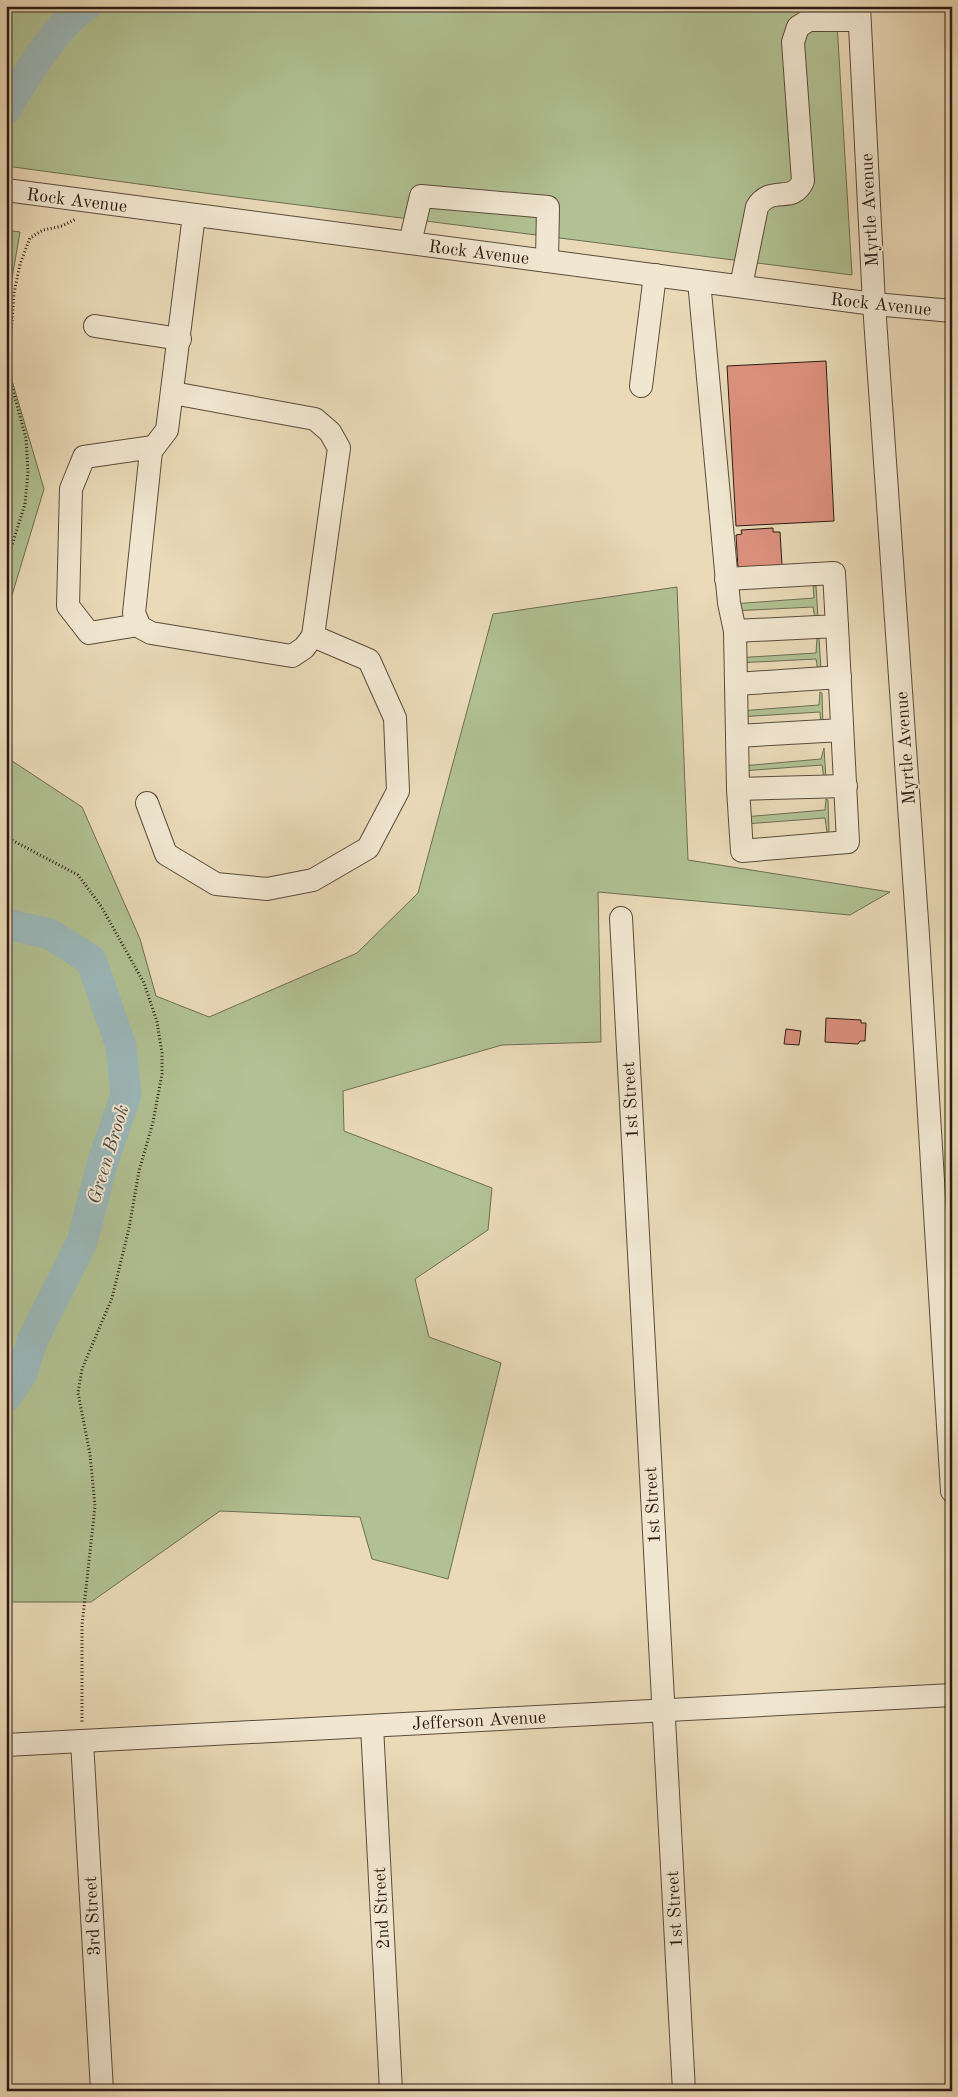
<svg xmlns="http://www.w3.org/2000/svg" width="958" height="2097" font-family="'Old Standard TT',serif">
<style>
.green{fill:#b1c193;stroke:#6e6e53}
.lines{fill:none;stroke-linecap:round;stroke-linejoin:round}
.river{stroke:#9bb8b9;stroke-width:31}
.building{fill:#dc917f;stroke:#2c1b13}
.minor-casing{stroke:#5c4b3c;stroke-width:24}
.path{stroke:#2c1b13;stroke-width:3;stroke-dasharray:1 2.5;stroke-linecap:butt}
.minor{stroke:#f1e7d1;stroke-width:22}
.labels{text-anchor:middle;stroke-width:4;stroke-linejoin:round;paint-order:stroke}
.street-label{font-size:18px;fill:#2c1b13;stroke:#f1e7d1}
.water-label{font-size:19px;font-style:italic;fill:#4d4a45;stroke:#f1e7d1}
</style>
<rect width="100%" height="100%" fill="#eadab8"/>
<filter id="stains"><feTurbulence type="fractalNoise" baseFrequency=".004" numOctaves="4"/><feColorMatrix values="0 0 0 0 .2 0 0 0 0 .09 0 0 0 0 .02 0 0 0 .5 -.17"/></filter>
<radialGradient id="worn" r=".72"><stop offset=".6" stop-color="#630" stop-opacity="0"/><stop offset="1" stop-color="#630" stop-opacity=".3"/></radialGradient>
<!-- green -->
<g class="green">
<path d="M6,6H836L852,275L212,194L6,166Z"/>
<path d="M6,230L20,232L6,313Z"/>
<path d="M6,360L44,489L6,615Z"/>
<path d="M813,586H816L818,618L815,619L813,607L732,611V604L814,598Z"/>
<path d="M677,587L688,860L890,892L850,915L598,892L601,1042L502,1045L343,1091L344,1131L492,1188L488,1230L415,1279L429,1337L501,1363L448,1579L372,1559L360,1517L220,1511L91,1602H6V757L82,807L140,939L156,996L209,1017L357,953L418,893L493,614Z"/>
<path d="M817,638H819L821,669L818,671L816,659L736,663L735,658L816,653Z"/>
<path d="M820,692L822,693L823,726H821L820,712L738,717L739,711L819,705Z"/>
<path d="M824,748L826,779H824L822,765L742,771V766L821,759Z"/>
<path d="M826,799L828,800L829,833L827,832L825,818L745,824L744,817L825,810Z"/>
</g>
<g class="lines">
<!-- river -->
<g class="river">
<path d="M6,109C24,78 56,25 86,6"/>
<path d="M6,924L50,934L91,960L121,1046L126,1095L103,1161L82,1242L33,1339L21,1375L6,1397"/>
</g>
</g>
<!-- building -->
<g class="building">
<path d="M826,361L834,521L736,526L727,366Z"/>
<path d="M773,528V532H780L782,565L738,568L736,535L742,534L741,530Z"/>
<path d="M826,1018L861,1020V1023H866L865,1041H860L858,1044L825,1042Z"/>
<path d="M786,1029L801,1031L799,1045L784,1044Z"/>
</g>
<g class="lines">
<!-- minor casing -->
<g class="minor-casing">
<g id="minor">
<path d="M859,6L874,304L918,935L952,1491"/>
<path d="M6,190L874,304L952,311"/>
<path d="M410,243L421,196L548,207L547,261"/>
<path d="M699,281L729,603L735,631L738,789L742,851L848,842L837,626"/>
<path d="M741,286L757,207C771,184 793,205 803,181L793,42L798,27L809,20H859"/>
<path d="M95,326L180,339"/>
<path d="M641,386L655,275"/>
<path d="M173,393L315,419L330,432L339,448L313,636L304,648L292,656L151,633L140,627L134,613L151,451L167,430L194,215"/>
<path d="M726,579L834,573L837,626L735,631"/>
<path d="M139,625L89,633L68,606L71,489L84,457L153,447"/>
<path d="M736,684L840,677"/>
<path d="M737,736L842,730"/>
<path d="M738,789L846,786"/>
<path d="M147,803L166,854L216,884L267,889L313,880L368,848L398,791L395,718L369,660L313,636"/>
<path d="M621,918L684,2091"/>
<path d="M372,1726L391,2091"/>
<path d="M82,1741L102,2091"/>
<path d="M6,1745L952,1695"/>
</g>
</g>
<!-- path -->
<g class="path">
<path d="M6,564L25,504L28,472L26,438L12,387L9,362L14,293L20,264L30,238L43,230L62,226L76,219"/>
<path d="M6,837L78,875L101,906L144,983L157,1022L162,1053V1074L153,1122L139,1171L129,1228L112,1298L82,1369L78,1393L90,1454L95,1506L82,1625V1723"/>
</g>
<!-- minor -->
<use href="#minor" class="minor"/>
</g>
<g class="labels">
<!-- street labels -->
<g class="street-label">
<text transform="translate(77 200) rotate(7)" y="6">Rock Avenue</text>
<text transform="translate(869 210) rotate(-93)" y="6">Myrtle Avenue</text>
<text transform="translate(479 252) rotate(7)" y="6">Rock Avenue</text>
<text transform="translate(881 304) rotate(6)" y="6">Rock Avenue</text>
<text transform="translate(905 748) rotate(-94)" y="6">Myrtle Avenue</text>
<text transform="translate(630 1100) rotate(-93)" y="6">1st Street</text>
<text transform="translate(652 1505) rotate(-93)" y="6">1st Street</text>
<text transform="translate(479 1720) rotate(-3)" y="6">Jefferson Avenue</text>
<text transform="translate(381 1908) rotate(-93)" y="6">2nd Street</text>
<text transform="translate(674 1909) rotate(-93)" y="6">1st Street</text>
<text transform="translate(92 1916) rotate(-93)" y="6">3rd Street</text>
</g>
<!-- water labels -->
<g class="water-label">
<text transform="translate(107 1154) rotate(-73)" y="7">Green Brook</text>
</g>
</g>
<!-- margin -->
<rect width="958" height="2097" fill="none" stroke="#eadab8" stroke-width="25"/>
<rect x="8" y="8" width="943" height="2082" fill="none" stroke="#2c1b13" stroke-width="2.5"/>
<rect x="12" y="12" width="933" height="2072" fill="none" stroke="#2c1b13"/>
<rect width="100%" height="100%" filter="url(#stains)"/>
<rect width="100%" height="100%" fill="url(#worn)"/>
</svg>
